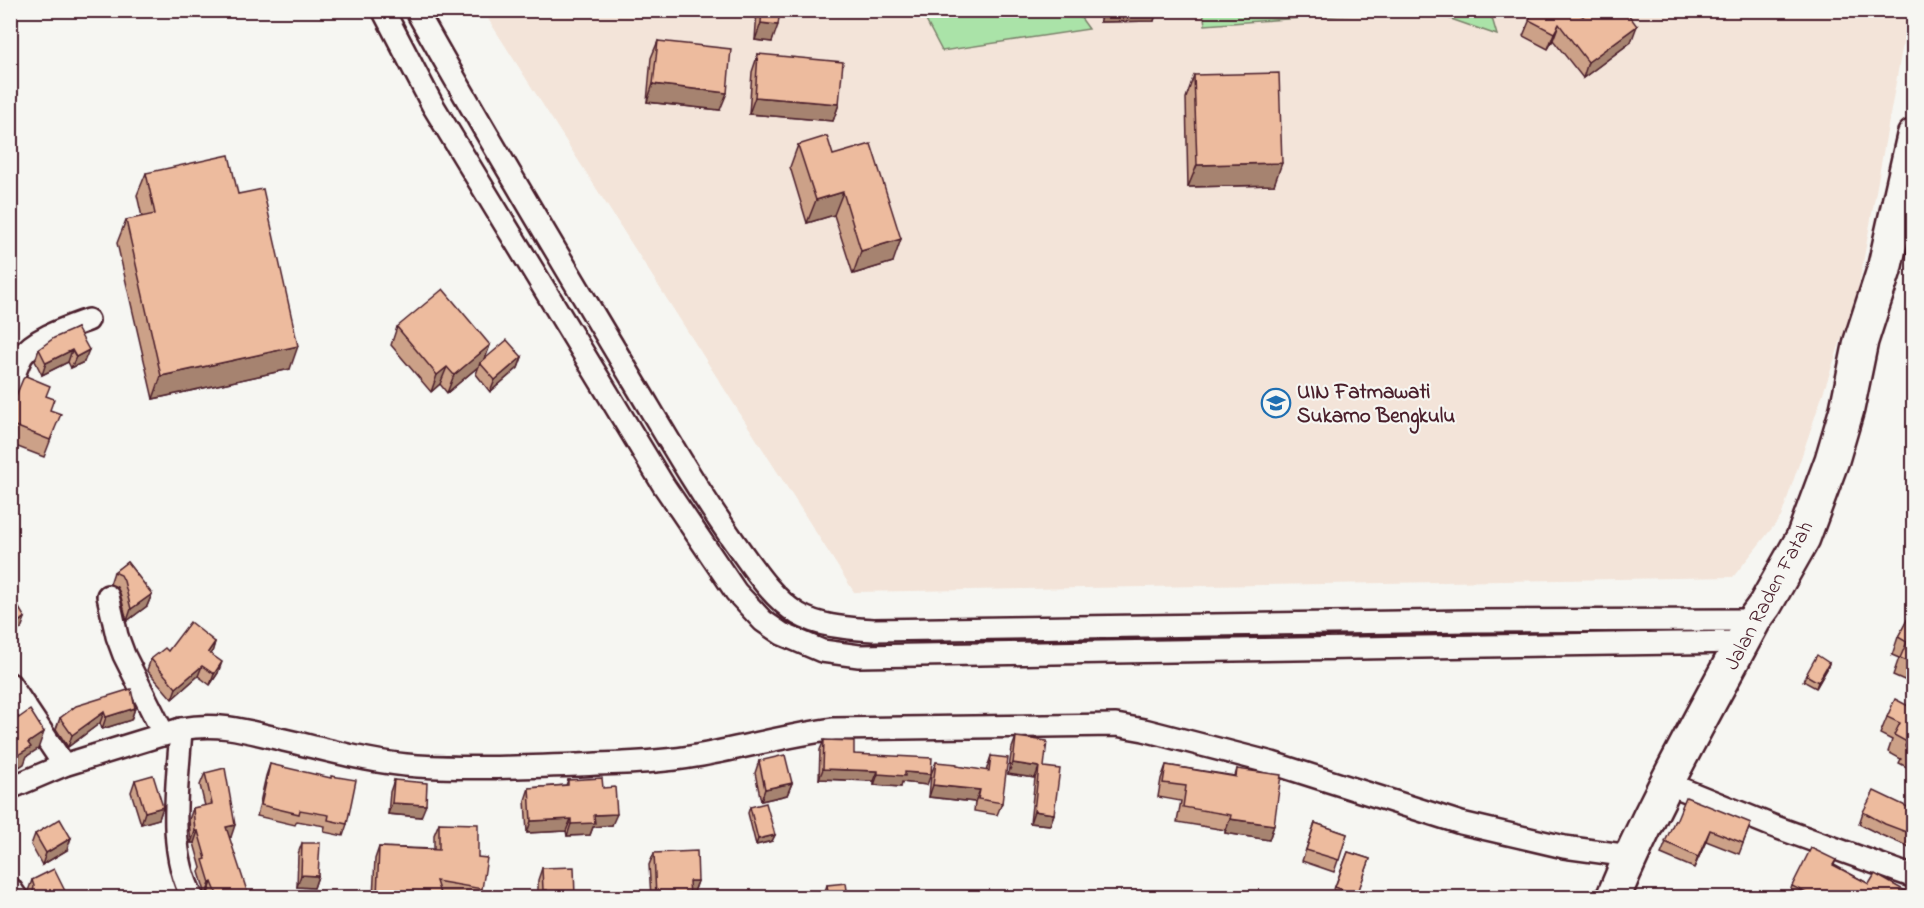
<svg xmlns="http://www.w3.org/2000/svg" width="1924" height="908" font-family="'Indie Flower',sans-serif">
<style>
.built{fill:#f3e4d9}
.garden{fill:#aae3a8;stroke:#7a816a;stroke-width:1.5}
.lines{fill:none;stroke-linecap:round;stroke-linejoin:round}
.minor-casing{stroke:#4a1f2b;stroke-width:26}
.trunk-casing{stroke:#4a1f2b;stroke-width:38}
.minor{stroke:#f6f6f2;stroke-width:21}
.trunk{stroke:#f6f6f2;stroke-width:33}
.wall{fill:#cca188;stroke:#4a1f2b;stroke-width:1.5}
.shaded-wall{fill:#a6836f;stroke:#4a1f2b;stroke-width:1.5}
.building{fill:#edbb9e;stroke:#4a1f2b;stroke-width:1.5}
.labels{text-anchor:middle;stroke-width:4.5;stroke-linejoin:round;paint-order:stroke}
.poi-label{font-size:21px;font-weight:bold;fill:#4a1f2b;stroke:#f6f6f2;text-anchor:start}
.street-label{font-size:21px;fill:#4a1f2b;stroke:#f6f6f2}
</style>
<rect width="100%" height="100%" fill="#f6f6f2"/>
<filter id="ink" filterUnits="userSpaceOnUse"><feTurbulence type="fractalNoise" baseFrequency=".0167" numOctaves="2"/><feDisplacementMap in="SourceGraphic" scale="12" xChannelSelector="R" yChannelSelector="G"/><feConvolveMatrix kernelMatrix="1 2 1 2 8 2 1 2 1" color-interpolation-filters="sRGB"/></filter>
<g filter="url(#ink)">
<!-- built -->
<path class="built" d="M483,11H1909L1858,290L1781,517L1733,577L854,592Z"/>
<!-- garden -->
<g class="garden">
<path d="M1203,10H1395V11L1205,25Z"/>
<path d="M921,11H1076L1089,29L942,51Z"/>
<path d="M1428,11H1490L1497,35Z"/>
</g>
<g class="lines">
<!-- minor casing -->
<g class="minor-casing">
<g id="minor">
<path d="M383,10L432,104L664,486L736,592L763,621L782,634L822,651L859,656L1743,642"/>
<path d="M416,10C486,136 561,259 634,382C667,437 698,491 735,543C753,568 772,598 798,614C820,627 849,628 873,630L1470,621L1754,620"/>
<path d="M10,386C14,376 17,365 22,356C34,338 69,327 88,320"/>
<path d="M108,596L117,636L124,655L164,735"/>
<path d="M10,684L64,765"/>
<path d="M181,729C178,782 166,850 193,898"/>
<path d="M1667,783L1773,826L1914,877"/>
<path d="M10,788L64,765L181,729C220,722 247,731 284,740C328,750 373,763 418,766C471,769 524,767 578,765C617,763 657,763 696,756C742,748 788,735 834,729L1116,725L1144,730L1272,763L1461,823L1564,847L1630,856"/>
<path d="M10,888L17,898"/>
</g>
</g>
<!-- trunk casing -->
<g class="trunk-casing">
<path id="trunk" d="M1613,898C1653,801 1705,712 1754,620L1765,605L1803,538L1832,460L1847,409L1861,341L1884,270L1914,136"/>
</g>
<!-- minor -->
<use href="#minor" class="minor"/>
<!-- trunk -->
<use href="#trunk" class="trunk"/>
</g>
<!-- wall -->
<g class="wall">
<path d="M757,10H780L772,42L755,40Z"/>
<path d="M1100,10H1157L1154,21L1100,22Z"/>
<path d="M1531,10H1572L1631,42L1583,78L1553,40L1548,49L1523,36L1533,12Z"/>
<path d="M658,41L720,110L647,102L651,58Z"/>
<path d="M758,54L839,104L833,121L749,114L752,72Z"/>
<path d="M1194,75L1274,185L1188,187L1186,98Z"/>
<path d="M798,145L833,155L893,262L853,274L834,215L807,223L790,167Z"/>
<path d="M146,173L238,194L290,369L153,399L117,243L126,220L142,217L137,195Z"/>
<path d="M397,327L490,345L485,358L522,357L518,368L490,392L476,374L479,366L447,393L440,384L431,392L391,345Z"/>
<path d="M77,328L84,362L71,368L68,362L42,375L35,361L39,349Z"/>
<path d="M46,396L54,431L44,457L10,444V410Z"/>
<path d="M127,562L152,594L147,606L127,621L120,593L117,587L110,584L114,572Z"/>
<path d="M1914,607V673L1909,682L1893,675L1899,658L1892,655L1898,637Z"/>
<path d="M215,642L211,654L218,673L210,685L198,676L172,699L147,670L151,659L168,651Z"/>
<path d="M1829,663L1827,669L1816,688L1803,681L1806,675Z"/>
<path d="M135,708L131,720L102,729L100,723L68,747L56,729L60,718Z"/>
<path d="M1914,709V771L1899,763L1901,759L1888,752L1892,740L1880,734L1887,717Z"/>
<path d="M1016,737L1044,767L1054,814L1050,825L1030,823L1035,778L1008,774L1012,748Z"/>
<path d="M824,740L854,754L927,785L902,782L901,787L874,785V781L819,779L820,750Z"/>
<path d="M991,756L1002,803L997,815L974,811L975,802L929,797L931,774L936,762L956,766L986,771Z"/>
<path d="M759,761L792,783L787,795L761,801L755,773Z"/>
<path d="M270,764L347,824L343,836L324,832L325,826L297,821L295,825L257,816L266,776Z"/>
<path d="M1166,765L1235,776L1237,769L1274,825L1269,840L1225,833V830L1177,822L1181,801L1158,797L1161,779Z"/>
<path d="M205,773L231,837H229L246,897H209L208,894L206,895L199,872L201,868L194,843H191L189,820L193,808L205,806L200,785Z"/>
<path d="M135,780L163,807L159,819L141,824L131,792Z"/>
<path d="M394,780L421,817L388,814L390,792Z"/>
<path d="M568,780L603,788L612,825L593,827L590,835L567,836L566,831L527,833L525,800L529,788L566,785Z"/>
<path d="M750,807L775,835L772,841L756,845L748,813Z"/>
<path d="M1914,810V849L1881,835L1859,824L1863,812Z"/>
<path d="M1675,820L1751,823L1739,854L1706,841L1694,868L1661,854Z"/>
<path d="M439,823L478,857L482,889L478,897H457L440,895L441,897H373L375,859L379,847L434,849V835Z"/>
<path d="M1315,823L1347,834L1334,872L1302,861Z"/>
<path d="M35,834L67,850L42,865L31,845Z"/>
<path d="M302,843L318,876L314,888L297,887L298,854Z"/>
<path d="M1348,852L1370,859L1356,897H1331Z"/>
<path d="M654,853L698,881L694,892L690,893V897H651L649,865Z"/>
<path d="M1836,860L1834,865L1869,884L1914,897H1788L1792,886Z"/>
<path d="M542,868L575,897H538V880Z"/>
<path d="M32,880L66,893L72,897L29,896L28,891Z"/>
<path d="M827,885L848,897H826L825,891Z"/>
</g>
<!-- shaded-wall -->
<g class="shaded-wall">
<path d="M1105,10H1157L1154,21L1100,22Z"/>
<path d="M761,23L778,25L772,42L755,40Z"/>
<path d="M1559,24L1553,40L1548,49L1554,33Z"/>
<path d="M1637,26L1631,42L1583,78L1588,62Z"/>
<path d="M653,84L727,93L720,110L647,102Z"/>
<path d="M755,97L839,104L833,121L749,114Z"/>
<path d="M1282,163L1274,185L1188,187L1197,165Z"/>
<path d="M843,192L834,215L807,223L816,200Z"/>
<path d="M901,239L893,262L853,274L861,251Z"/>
<path d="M490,345L484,362L480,363L479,366L447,393L454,375Z"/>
<path d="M298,346L290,369L153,399L161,376Z"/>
<path d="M72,350L68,362L42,375L46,363Z"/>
<path d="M89,350L84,362L71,368L76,357Z"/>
<path d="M522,357L518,368L490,392L495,380Z"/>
<path d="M447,367L440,384L431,392L437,375Z"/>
<path d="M152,594L147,606L127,621L131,609Z"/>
<path d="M25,618L21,629L10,635V626Z"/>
<path d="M215,642L212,653L204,663L208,652Z"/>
<path d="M222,662L218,673L210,685L214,674Z"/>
<path d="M1829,663L1827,669L1816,688L1818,682Z"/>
<path d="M202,666L198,676L172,699L176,688Z"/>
<path d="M135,708L131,720L102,729L106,717Z"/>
<path d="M104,712L100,723L68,747L72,735Z"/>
<path d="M44,732L38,749L27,756L24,764L10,773V760L28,743Z"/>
<path d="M1013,763L1039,767L1035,778L1008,774Z"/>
<path d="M823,769L878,771L874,781L819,779Z"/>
<path d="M905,772L931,774L927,785L902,782L901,787L874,785L878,774Z"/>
<path d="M792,783L787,795L761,801L765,789Z"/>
<path d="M933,785L980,790L975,802L929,797Z"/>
<path d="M392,803L426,805L421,817L388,814Z"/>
<path d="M163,807L159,819L141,824L145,812Z"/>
<path d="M1034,811L1054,814L1050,825L1030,823Z"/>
<path d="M617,814L612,825L593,827L590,835L567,836L571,824L594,815Z"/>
<path d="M571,819L566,831L527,833L531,821Z"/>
<path d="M1230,819L1274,825L1269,840L1225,833Z"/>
<path d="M235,825L231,837L222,838L226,827Z"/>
<path d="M1710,830L1706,841L1694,868L1698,857Z"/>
<path d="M195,831H198L194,843H191Z"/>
<path d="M775,835L772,841L756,845L758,839Z"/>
<path d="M71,838L67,850L42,865L46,853Z"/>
<path d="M301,875L318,876L314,888L297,887Z"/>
<path d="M689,881H698L694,892L685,893Z"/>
<path d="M212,882L208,894L206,895L210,883Z"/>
<path d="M543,890H547L544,897H540Z"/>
</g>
<!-- building -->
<g class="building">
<path d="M762,10H780L778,25L761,23Z"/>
<path d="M1534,10H1572L1583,16L1591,10H1625L1637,26L1588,62L1559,24L1554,33L1529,20Z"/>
<path d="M658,41L731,49L727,93L653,84Z"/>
<path d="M758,54L843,62L839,104L755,97Z"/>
<path d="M1279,73L1282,163L1197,165L1194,75Z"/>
<path d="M827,136L833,155L871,144L901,239L861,251L843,192L816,200L798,145Z"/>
<path d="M229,155L238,194L263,189L298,346L161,376L126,220L155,214L146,173Z"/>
<path d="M443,289L490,345L454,375L447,367L437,375L397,327Z"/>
<path d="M77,328L89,350L76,357L72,350L46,363L39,349L54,338Z"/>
<path d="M507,340L522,357L495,380L480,363Z"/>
<path d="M26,376L50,386L46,396L54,399L50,410L61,414L50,440L10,424V410L23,379Z"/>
<path d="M127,562L152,594L131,609L124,581L121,575L114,572Z"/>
<path d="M10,593L25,618L10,626Z"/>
<path d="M1914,607V664L1900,658L1907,642L1898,637Z"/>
<path d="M190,622L215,642L208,652L222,662L214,674L202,666L176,688L151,659L165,648L168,651Z"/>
<path d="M1817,655L1829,663L1818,682L1806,675Z"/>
<path d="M131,689L135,708L106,717L104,712L72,735L60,718L76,706Z"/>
<path d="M1895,699L1914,709V750L1905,746L1907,742L1894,735L1900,723L1887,717Z"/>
<path d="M30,710L44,732L28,743L31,747L10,760V718L13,722Z"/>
<path d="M1016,737L1047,741L1044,767L1060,769L1054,814L1034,811L1039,767L1013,763Z"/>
<path d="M824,740L854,741V754L932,758L931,774L905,772V776L878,774V771L823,769Z"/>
<path d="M785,755L792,783L765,789L759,761Z"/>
<path d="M991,756L1008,758L1002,803L978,799L980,790L933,785L936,762L957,764L956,766L989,771Z"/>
<path d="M270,764L331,778V776L356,780L347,824L328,820L329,815L300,810L299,814L261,805Z"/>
<path d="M1166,765L1236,777L1237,769L1281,775L1274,825L1230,819L1231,815L1183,807L1186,786L1163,783Z"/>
<path d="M225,768L235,825L226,827L248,894L239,897H218L212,882L210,883L203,860L206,859L198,831H195L193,808L212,804L205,773Z"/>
<path d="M153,775L163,807L145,812L135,780Z"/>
<path d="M602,778L603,788L615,787L617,814L594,815L595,823L571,824V819L531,821L529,788L568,785V780Z"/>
<path d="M394,780L427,783L426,805L392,803Z"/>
<path d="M1874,791L1914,810V835L1885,824L1863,812Z"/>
<path d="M1686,797L1751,823L1743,843L1710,830L1698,857L1665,842L1675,820L1676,821Z"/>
<path d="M766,803L775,835L758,839L750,807Z"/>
<path d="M60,819L71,838L46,853L35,834Z"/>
<path d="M439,823L478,824V857L487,858L482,889L436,881L441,897H377L379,847L439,850Z"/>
<path d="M1315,823L1347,834L1339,860L1306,850Z"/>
<path d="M302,843H320L318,876L301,875Z"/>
<path d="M1811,848L1836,860L1833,865L1869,884L1875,874L1914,896V897H1814L1792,886Z"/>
<path d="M697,851L698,881H689L690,897H656L654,853Z"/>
<path d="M1348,852L1370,859L1357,895L1335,887Z"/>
<path d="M574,867L575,897H546L547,890H543L542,868Z"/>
<path d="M54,869L66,893L69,891L72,897H26L29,896L33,892L34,886L32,880Z"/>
<path d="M846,883L848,897H829L827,885Z"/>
<path d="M309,892L310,897H287Z"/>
</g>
</g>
<!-- icons -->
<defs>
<g id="university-ring" transform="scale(1.5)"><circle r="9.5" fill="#f6f6f2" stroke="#1f6fb2" stroke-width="1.5"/><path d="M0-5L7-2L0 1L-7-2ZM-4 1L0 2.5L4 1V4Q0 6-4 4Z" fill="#1f6fb2"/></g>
</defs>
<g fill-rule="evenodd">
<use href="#university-ring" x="1276" y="403"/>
</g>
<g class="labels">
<!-- poi labels -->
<g class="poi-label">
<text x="1297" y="398">UIN Fatmawati<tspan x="1297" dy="24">Sukarno Bengkulu</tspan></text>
</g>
<!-- street labels -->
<g class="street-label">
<text transform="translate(1768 595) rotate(-62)" y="7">Jalan Raden Fatah</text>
</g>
</g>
<!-- margin -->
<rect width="1924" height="908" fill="none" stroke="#f6f6f2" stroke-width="36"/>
<rect x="18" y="18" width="1888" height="872" fill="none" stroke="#4a1f2b" stroke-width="2" filter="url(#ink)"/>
</svg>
